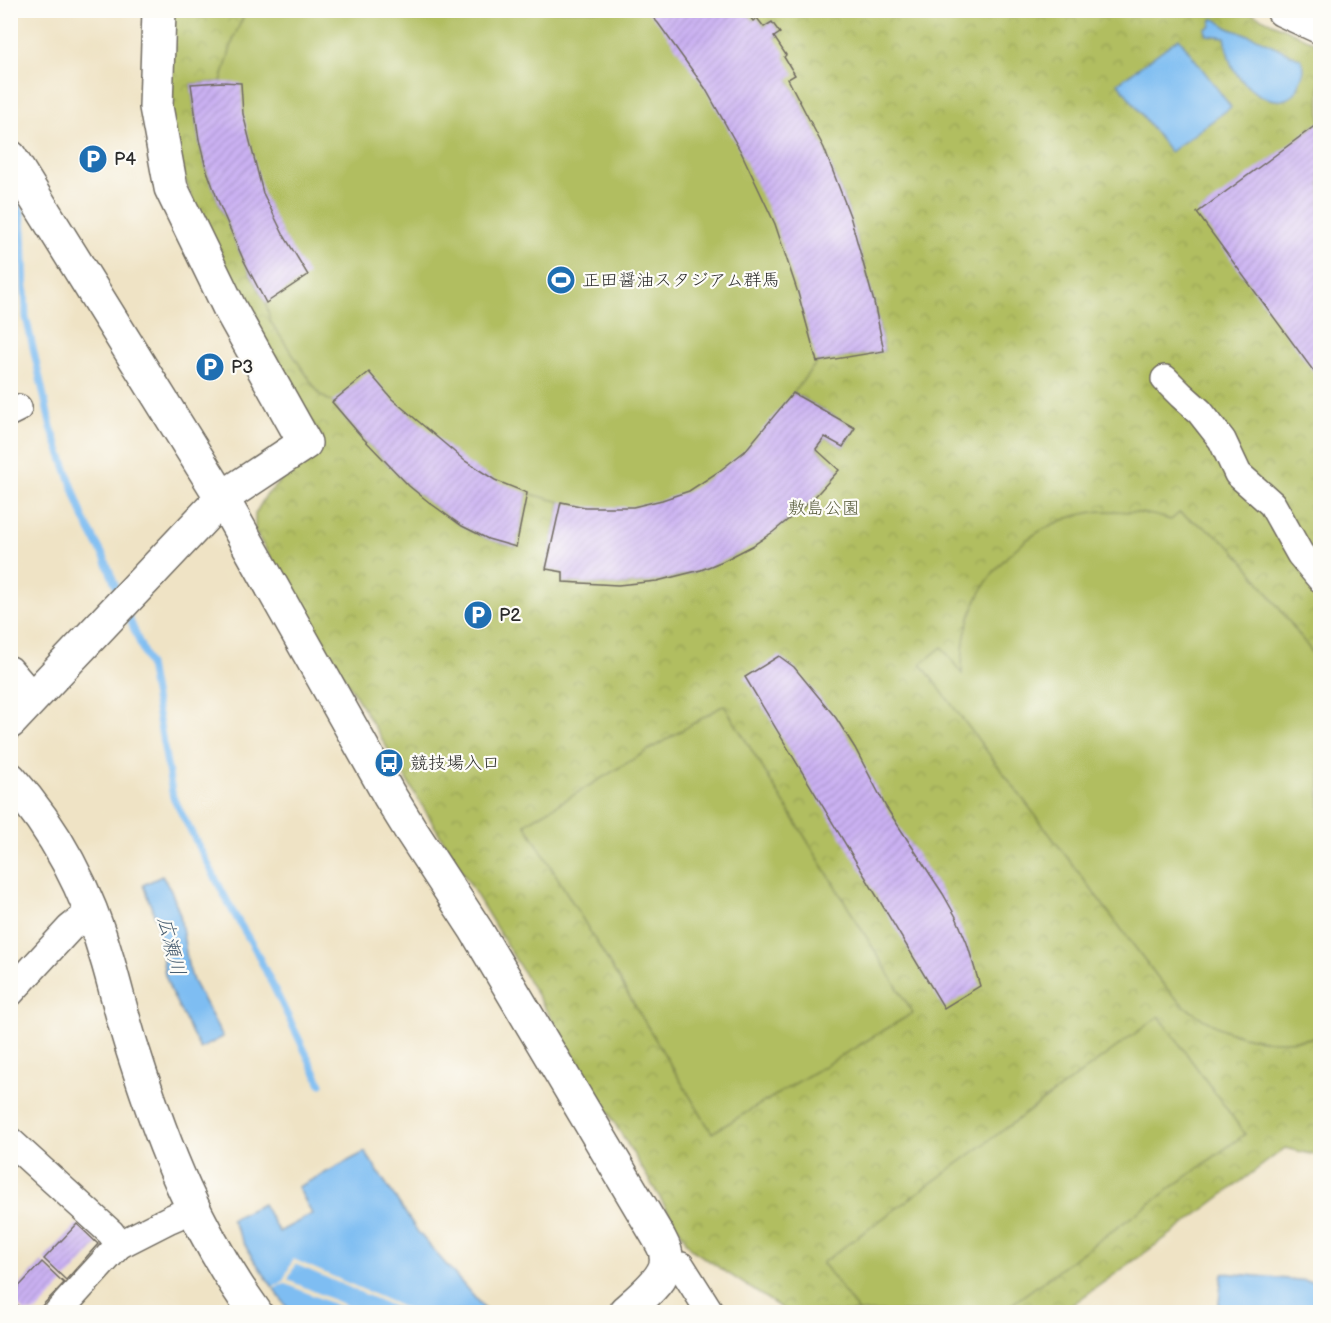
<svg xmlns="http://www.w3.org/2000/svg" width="1331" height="1323" font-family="'Balsamiq Sans','Klee One',sans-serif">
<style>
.park{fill:url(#park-crowns);stroke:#6e7446;stroke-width:1.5}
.garden{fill:#b1be60;stroke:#6e7446;stroke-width:1.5}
.water{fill:#7ebdf2;stroke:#54748e;stroke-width:1.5}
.pier{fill:#efe3c5}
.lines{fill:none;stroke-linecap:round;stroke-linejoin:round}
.stream{stroke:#7ebdf2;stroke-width:7}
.building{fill:url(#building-hatch)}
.street-casing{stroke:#706b61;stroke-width:30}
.secondary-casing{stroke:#706b61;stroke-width:36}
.street{stroke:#fff;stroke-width:27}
.secondary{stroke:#fff;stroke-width:33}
.labels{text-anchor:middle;stroke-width:4.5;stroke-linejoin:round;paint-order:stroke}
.poi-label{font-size:18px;fill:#2b2b2b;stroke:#fdfcf7;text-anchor:start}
.park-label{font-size:18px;fill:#5a5e3e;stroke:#fdfcf7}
.water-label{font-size:20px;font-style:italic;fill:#485e71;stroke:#fdfcf7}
</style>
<defs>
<pattern id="park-crowns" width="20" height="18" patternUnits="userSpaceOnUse" patternTransform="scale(1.5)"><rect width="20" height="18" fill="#b1be60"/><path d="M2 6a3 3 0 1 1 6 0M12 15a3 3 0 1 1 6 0" fill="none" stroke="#98a354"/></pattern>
<pattern id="building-hatch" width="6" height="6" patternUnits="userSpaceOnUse" patternTransform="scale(1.5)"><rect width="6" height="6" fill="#cab1f2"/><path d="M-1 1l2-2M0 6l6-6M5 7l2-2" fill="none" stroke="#ae98d0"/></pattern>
</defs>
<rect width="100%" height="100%" fill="#fdfcf7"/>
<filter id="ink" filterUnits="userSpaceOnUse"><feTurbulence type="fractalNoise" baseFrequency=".0167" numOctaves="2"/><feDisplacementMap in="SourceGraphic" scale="12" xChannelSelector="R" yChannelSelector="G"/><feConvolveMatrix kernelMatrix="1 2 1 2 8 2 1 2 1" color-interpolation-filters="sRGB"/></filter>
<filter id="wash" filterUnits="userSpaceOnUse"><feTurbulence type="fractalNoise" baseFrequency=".008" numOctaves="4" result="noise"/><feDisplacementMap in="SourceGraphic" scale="24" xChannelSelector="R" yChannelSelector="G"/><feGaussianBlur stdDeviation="1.35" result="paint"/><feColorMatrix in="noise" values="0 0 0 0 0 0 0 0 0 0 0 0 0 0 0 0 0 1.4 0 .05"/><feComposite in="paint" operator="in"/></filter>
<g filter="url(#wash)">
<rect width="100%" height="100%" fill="#efe3c5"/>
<!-- park -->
<path class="park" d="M1244,10L1320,45V1156L1285,1148L1178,1229L1062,1312H787L691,1249L343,675L255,532V514L265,497L322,437L282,378L210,249L178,159L168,112L170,11Z"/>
<!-- garden -->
<g class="garden">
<path d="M745,10L753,21L757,18L764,27L772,22L780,33L774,38L784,56L788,79L824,148L850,216L874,302L884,351L817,362L793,393L855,428L843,447L825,437L817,449L839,470C786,535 703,584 618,585C599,585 581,583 563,582V572L546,569L561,502L527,493L516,547L488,539L462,526L430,503L409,486L361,436L332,402L320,395L270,321L266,303L243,259L220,206L206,168L199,140L191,84L221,82L234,37L246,11Z"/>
<path d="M1101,511C1125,511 1147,512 1171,520L1179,513L1213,532L1234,550L1250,569L1320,663V1036C1259,1052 1197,1029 1159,979L921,664L942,647L962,674C962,658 963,639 968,624C985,563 1038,518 1101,511Z"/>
<path d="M724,705L913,1013L712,1133L525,824Z"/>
<path d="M1159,1016L1245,1134L1001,1312H859L822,1263Z"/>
</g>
<!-- water -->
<g class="water">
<path d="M1212,19H1215L1230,29L1255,37L1301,59C1306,67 1304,73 1300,81C1299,85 1297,91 1294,94C1291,98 1286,99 1282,100C1261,102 1243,85 1233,68C1228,59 1227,47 1225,37L1207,35L1205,29L1211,26Z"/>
<path d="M1179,38L1231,107L1170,152L1118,83Z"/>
<path d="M162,876L171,890L180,915L188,965L193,981L223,1037L200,1049L172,994L165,975L157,922L143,885Z"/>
<path d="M365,1152L418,1232L487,1312H290L250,1254L231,1219L263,1204L279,1232L312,1214L298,1187Z"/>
<path d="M1224,1273L1320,1282V1312H1218L1222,1274Z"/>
</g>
<!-- pier -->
<path class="pier" d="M293,1259L414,1312H406L295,1264L288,1280L361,1312H352L284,1283L274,1289L273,1288L283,1281Z"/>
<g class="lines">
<!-- stream -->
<g class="stream">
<path d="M10,193L21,212L23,232L26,317L51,427L84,519L105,559L118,592"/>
<path d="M127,613L149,665L173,797L233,912L255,949L321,1084"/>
</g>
</g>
<g id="blocks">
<!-- building -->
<g class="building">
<path d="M646,10H745L753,21L757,18L764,27L772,22L780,33L774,37L786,55L784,57L795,75L788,79L824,148L850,216L874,302L884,351L817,362L798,293L775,224L741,152L705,88L658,23Z"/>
<path d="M221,82L241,83L243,114L263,193L283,234L308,275L266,303L243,259L220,206L206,168L199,140L191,84Z"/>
<path d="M1320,122V380L1197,213Z"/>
<path d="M369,372L392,399L465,461L495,480L527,493L516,547L488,539L462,526L430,503L409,486L361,436L332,402Z"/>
<path d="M793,393L855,428L843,447L825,437L816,449L839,470L811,501L773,532L752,546L723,561L701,570L657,581L618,585L563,582V572L546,569L561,502L585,507H633L662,500L689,491L718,472L745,451Z"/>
<path d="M779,656L794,667L836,718L855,748L886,807L943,894L956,917L967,943L980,986L944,1008L745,677Z"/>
<path d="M77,1224L98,1244L66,1280L44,1259Z"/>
<path d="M42,1262L64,1283L36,1312H25L10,1299V1296Z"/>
</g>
</g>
</g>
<g filter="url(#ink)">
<use href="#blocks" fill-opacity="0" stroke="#706b61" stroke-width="1.5"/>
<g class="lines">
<!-- street casing -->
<g class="street-casing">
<g id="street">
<path d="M1165,379L1181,395L1200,412L1222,440L1238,474L1272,504L1300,554L1320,578"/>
<path d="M10,412L18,408"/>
<path d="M10,670L22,684"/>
<path d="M10,993L70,928L80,920L92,915"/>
<path d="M10,1141L111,1233L119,1245"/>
<path d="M681,1266L710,1312"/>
<path d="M58,1312L119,1245L170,1219L193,1209"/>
</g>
</g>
<!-- secondary casing -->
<g class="secondary-casing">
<g id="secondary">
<path d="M1283,10L1320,27"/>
<path d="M10,157L222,498L389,795L410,829L476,930L659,1238C662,1244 666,1250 666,1256C670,1276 638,1300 625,1312"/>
<path d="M10,722L222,498L305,443L229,307L171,188L156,107L159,10"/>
<path d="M10,779C57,831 89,895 108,962C117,993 124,1024 134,1054C164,1148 197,1232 255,1312"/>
</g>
</g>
<!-- street -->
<use href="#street" class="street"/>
<!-- secondary -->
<use href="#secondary" class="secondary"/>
</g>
</g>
<!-- icons -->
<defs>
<g id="parking-disc" transform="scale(1.5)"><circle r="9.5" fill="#1f6fb2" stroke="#fdfcf7"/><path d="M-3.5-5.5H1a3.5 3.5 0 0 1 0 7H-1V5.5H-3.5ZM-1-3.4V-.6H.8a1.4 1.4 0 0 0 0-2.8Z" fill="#fff"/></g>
<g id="stadium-disc" transform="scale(1.5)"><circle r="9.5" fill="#1f6fb2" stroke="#fdfcf7"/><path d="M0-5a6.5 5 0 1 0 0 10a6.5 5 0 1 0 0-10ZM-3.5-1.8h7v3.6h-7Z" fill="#fff"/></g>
<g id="bus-disc" transform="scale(1.5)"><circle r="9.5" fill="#1f6fb2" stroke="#fdfcf7"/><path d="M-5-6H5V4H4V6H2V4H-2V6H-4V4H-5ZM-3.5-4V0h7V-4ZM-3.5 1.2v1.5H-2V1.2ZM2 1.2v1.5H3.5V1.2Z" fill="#fff"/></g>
</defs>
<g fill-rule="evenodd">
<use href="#parking-disc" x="93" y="159"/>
<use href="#stadium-disc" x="561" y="280"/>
<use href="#parking-disc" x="210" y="367"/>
<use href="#parking-disc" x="478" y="615"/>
<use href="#bus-disc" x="389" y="763"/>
</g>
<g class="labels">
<!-- poi labels -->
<g class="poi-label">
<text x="114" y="165">P4</text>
<text x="582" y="286">正田醤油スタジアム群馬</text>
<text x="231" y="373">P3</text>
<text x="499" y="621">P2</text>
<text x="410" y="769">競技場入口</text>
</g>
<!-- park labels -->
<g class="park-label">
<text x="824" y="514">敷島公園</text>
</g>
<!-- water labels -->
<g class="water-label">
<text transform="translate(172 946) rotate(76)" y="7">広瀬川</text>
</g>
</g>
<!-- margin -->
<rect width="1331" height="1323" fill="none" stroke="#fdfcf7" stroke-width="36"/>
</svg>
